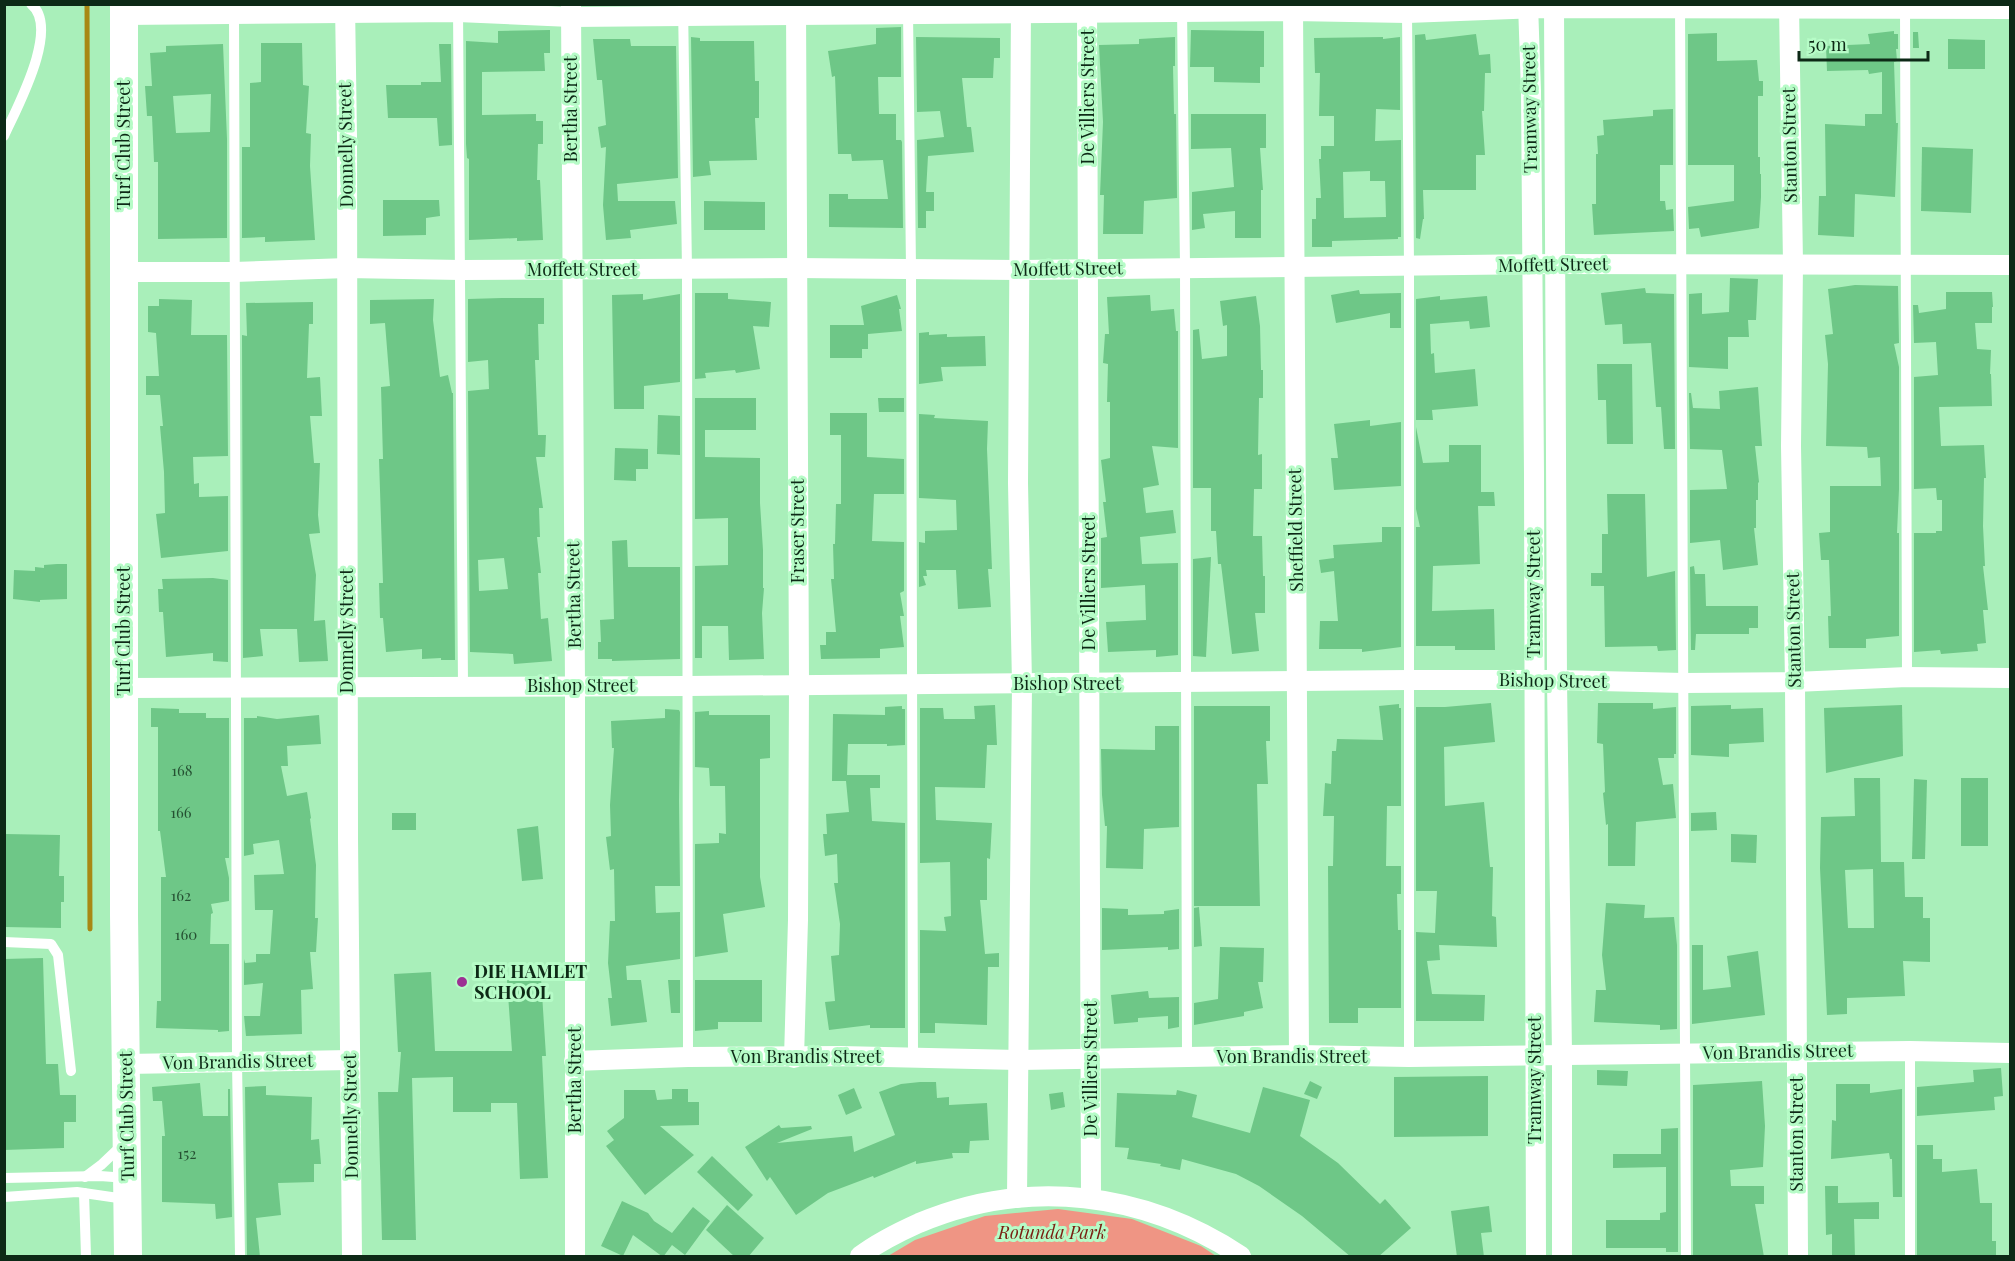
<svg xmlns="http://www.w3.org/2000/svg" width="2015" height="1261" font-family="'Playfair Display',serif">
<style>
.green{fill:#ef9584}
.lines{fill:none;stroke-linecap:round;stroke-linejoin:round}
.stream{stroke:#a88814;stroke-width:5}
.building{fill:#6ec787;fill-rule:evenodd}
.service{stroke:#fff;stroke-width:10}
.minor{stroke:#fff;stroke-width:20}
.secondary{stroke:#fff;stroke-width:28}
.poi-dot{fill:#9c3193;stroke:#b6fcc7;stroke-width:2}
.labels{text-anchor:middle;stroke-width:6;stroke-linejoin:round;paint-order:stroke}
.number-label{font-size:15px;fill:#255032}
.street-label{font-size:18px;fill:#0d2916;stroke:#b6fcc7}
.poi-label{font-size:18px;font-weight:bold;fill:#0d2916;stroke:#b6fcc7;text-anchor:start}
.park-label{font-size:18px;font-style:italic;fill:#792113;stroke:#b6fcc7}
</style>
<rect width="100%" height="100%" fill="#a9efba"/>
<!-- green -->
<path class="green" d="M1058,1209L1132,1219L1201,1246L1216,1256H888L915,1240L985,1216Z"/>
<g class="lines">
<!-- stream -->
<path class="stream" d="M87,4L90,929"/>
</g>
<!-- building -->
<g class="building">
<path d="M901,27V77H878L879,114H896V140H901L902,142L903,228L829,227V194H848V199H888L883,160L852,161L851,154H838L835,76L832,77L828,51L876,44V28Z"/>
<path d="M550,30V53H544L545,71L482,72V115L536,114V121H543V144H538L537,180H540L543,240L517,241V238L469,240V159L467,158L466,144V41L498,43V31Z"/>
<path d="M1191,30L1264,31V67H1260V83L1214,82V67H1190Z"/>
<path d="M1894,31V34H1898V49H1896L1897,61L1894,62L1896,123H1898L1895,197L1855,194L1854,237L1818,235L1819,196H1826L1825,124L1865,126V114H1882V72L1869,74L1868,70L1827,71L1826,46L1870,44L1868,34Z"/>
<path d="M1913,32H1918L1919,48H1913Z"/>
<path d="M1717,33V61L1757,60L1759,81H1763V96H1758V157H1760V174H1761V197L1759,228L1701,237L1699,228L1689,229L1688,207L1734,201V165H1688V34Z"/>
<path d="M1425,34L1426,40L1476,34L1479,55L1490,54L1491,73H1485L1484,111H1482L1485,155H1476V190H1423L1424,219H1423L1420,239L1416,238L1415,35Z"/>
<path d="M691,37L700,38V41H754L755,81H759V118H755L757,160L709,161L711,175L693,177Z"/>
<path d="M916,37L1000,38V58H994L993,78H962L967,127H971L974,152L928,156L926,192H934V211H926V228H918L917,140L944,137L940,111L917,112Z"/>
<path d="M1175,37V66H1173L1174,114H1176L1177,198L1144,201L1143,234H1103L1104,195H1100L1103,122L1099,45L1139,44V39Z"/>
<path d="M1383,37V39L1400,37V110L1376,109L1375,141L1401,140V237H1398V239L1332,241V247H1312V219H1316V198H1321L1319,159H1321V146H1334V116H1319L1320,73H1315L1314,38ZM1370,171V181H1385L1386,217L1344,218L1343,172Z"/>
<path d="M593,39H630L631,46H676L678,178L617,184L618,201H675L677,224L630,230L631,238L606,240L603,205L606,147L601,148L598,127L606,125L602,80H597Z"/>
<path d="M1948,39L1985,40V69H1948Z"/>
<path d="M261,43H302L303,85L309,86L306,133L311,134L310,166L315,240L265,242V237L242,238V147H250V83L261,82Z"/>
<path d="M223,44L227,139V238L158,239V162H154L152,116H147L145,86H152L150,53L166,52V46ZM211,94L210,132L176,133L173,96Z"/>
<path d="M439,44H451L452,145L439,146L437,118H388L386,85H421V82H441Z"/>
<path d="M1673,109V165H1660V201H1665L1666,210L1673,209L1674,231L1594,235L1592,204H1596V154H1598L1597,136L1604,135L1603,120L1653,116V110Z"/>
<path d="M1191,114H1266V148H1260L1263,190H1261V238H1235V211L1203,214L1205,228L1192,230V192L1234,187L1231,148L1191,149Z"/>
<path d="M1922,147L1973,149L1971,213L1921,211Z"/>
<path d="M383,200H439L440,216L426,218V235L383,236Z"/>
<path d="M704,201L765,202V230H704Z"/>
<path d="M1730,278L1758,279L1756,320H1748L1749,337H1728V369L1689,367V294L1702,293V314L1729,312Z"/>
<path d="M1855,285L1898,286L1899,343L1894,344L1899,367V489L1897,533H1899V636L1866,639V648H1829L1828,616H1831L1829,560H1821L1819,533L1830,532V486H1881L1880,457L1868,458L1867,447L1826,446L1828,364L1825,335L1833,334L1828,289Z"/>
<path d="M1645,288L1646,293L1674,294L1675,449H1664L1661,407H1656L1651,343L1623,344L1622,324L1605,325L1601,293Z"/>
<path d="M1359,290L1360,294L1401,293V328H1390V313L1336,323L1331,295Z"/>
<path d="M1946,292H1992L1993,307H1992V323H1975L1977,349L1991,350L1990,374H1991L1992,406L1939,407L1941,446L1984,445L1986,478H1984L1983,526L1985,566H1983L1988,610H1983L1986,643L1977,644L1978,651L1941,654L1940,650L1914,652V533H1936V531H1942V500H1937L1936,488L1914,489V377L1938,375L1936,342L1914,343L1913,305H1918L1919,313L1946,309Z"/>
<path d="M695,293H728V299L771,302L769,327L753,326L760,369L736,373L735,370L705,373L706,378L695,379Z"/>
<path d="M643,294V300L680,294V382L644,386V409H614L612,295Z"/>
<path d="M897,295L901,309H899L902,331L868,334V349H862V358H830V325H864L861,306Z"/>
<path d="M1150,295L1151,311L1174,309L1176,331H1178V448L1152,446L1159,485L1143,488L1146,513L1173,510L1176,533L1140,537L1142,564L1178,563V655L1156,657V650L1108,652L1106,622L1146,620L1145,585L1101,588V538L1107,537L1103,502H1106L1101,460L1110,458V402H1107L1108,364L1103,363L1105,334H1109L1107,297Z"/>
<path d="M1256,296L1260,326L1261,370H1263V398H1259L1258,455L1262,454V489H1254L1253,536H1262L1263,576H1265V613H1255L1259,651L1232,654L1221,564H1218L1216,531H1211V488H1193V330L1199,329L1202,359L1227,356V325L1223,326L1220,301Z"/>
<path d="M1440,296V300L1487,296L1490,327L1470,329L1469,321L1430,324L1431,354L1434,353L1435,373L1475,369L1478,406L1432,410L1433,420H1416V299Z"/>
<path d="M502,298H544V324H538L539,360H535L538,435H546L545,457H536L543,508H539L540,537H537L541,573H538L541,619L548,618L552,661L514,664L513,654L470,652L468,391L489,389L488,360L468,362V299ZM504,558L508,589L479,591L478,560Z"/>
<path d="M159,299L192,300L191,335H227L228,456L193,457L194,484L199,483V497L228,496V551L161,558L156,514L165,513L164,472L160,426H163L160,395H146V376H159L156,333L148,332V306H159Z"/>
<path d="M434,299L433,320L440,377L448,375L452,393H453L455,660H441V658L422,659V649L386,652L383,618H380L379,583H383L379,459H383L381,387L390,386L385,323L370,324V300Z"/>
<path d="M313,302V324H309L307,378L320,377L322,416H310L314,463H320L318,515L320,533L309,534L316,575L314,621L325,620L328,661L299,662L297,629H260L263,656L243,658L242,335L247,336L246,303Z"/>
<path d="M929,332V335L947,334V337L985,336L986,366L941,367L943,381L919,384V333Z"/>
<path d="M1597,364H1632L1633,444H1607L1606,400H1598Z"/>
<path d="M1758,387L1762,446H1755L1759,482L1758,483V500H1756V528H1754L1758,565L1723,570L1720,540L1690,543V490L1727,489L1722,450L1690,449L1689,393H1691L1693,408L1720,409L1719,391Z"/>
<path d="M695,398H756V430H705V457L760,458V503L763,550V588H764L762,613L764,659L729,660L728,626H702V658H695V566L728,565V518L695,519Z"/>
<path d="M878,398H904V412H879Z"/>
<path d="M830,413H867V457L904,459V494H874L872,541L904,542V591L900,593L904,616H900L904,647L880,649V658L821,659L820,645H826V632H836L831,579H834L833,544H835L836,504H841V435H830Z"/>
<path d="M919,414L935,415L934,418L988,421L987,449L992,569H988L991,607L958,609L956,570H926L927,576H923L926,585L919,587V542L925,543V531L957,530L956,500L919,498Z"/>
<path d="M658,415L680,416V455L657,454Z"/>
<path d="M1370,420V426L1401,422V486L1334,490L1331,458H1338L1334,424Z"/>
<path d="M1416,427L1423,463L1449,462V445H1481V492H1494L1495,506H1478L1480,564L1433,566L1432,611L1494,609L1495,650H1455V646H1416V527H1420L1416,509Z"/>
<path d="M615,448L648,449V469H636V481L614,480Z"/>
<path d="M1607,494H1645L1647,577L1675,571L1676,650L1658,651L1657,646L1605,647L1604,586H1591V573H1602V534H1608Z"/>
<path d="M1382,527H1401V647L1362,652V649H1319L1320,621H1338L1334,571L1321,573L1319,560L1334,558L1333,545L1382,542Z"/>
<path d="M627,540L628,567H680V659L612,661V659H598V642H601L600,620L614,619L612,541Z"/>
<path d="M1211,557L1206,657L1193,656V559Z"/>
<path d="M57,564H67V599L40,600V602L13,599L14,570L35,571V567L44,568V565Z"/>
<path d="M1694,566L1695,574H1705L1706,606H1758V628H1749V634H1696L1695,650H1691L1690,567Z"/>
<path d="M213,578L228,580V662L213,661V653L166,657L163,612H159L158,589H163L162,579Z"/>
<path d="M1491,703L1495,742L1444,747L1445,806L1484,802L1490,867H1493L1492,916L1496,917L1497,947L1439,945L1440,960L1427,961L1432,994L1485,995L1484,1021H1416V932L1435,933L1437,891H1416V707H1445Z"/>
<path d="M1598,703H1653V709L1676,707V754H1674V758H1658L1663,785L1673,784L1676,818L1636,822L1635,866H1608V824L1606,825L1603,793L1605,792L1603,744L1597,743Z"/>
<path d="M1399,704V708H1401V806H1387L1386,866H1401V894H1397L1398,930H1401V1008H1358V1023H1329L1328,866H1333L1334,816H1323L1325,783L1331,784L1332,751H1336L1337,739L1383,740L1379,706Z"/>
<path d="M995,705L997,745H987L985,788L935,787L936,820L992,823L990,859L987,858V900H980L985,954L999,953V967H988L987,1025L935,1023V1033H920V930L946,931L944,917L951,916L950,862L920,863V708H943L944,719H975L974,706Z"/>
<path d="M1731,705V709L1763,708L1764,742L1729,744V757L1691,755V706Z"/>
<path d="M1902,705L1903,756L1826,773L1824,708Z"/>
<path d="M902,706V709H905V745L887,746V744H848L847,775H880V788H870L872,821L905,823V1028H870V1025L829,1030L825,1002L835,1001L831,956L839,955L840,924L834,883H838L837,854L825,856L823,834H827L826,814L849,812L846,781H832L833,714L885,715V707Z"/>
<path d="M1194,706H1270V741H1266L1268,784H1257L1260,906H1194Z"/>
<path d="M151,708L179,709V713H206V718H229V858H225L229,878V901L211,904L213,913L211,914L210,944H229V1031L218,1032V1030L156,1028L157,1001H161V877H166L160,831H158V727H151Z"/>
<path d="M665,709L679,710L680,712L679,801L680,886H655L656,913L680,912V959L626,966L627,980H641L647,1022L611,1026L608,998H612L608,963L610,921H615L614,869L610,870L606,837L611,836L610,805L614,748H612L611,721L665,718Z"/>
<path d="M709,711V715H770V758L760,759V877L765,907L723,914L728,952L695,957V844L719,843V833L726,834L725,786H710L709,768L695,767V712Z"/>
<path d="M319,715L321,744L287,746L288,766H281L287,796L307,792L311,818L310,819L316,865L315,918H318L316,952H310L313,989L301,990L302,1034L246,1036L244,1016H260L263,983L244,985V959L245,963L256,962V954H270L273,910H255L254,875L284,874L279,840L253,844L254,854L244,856V718H257V716L277,719Z"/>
<path d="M1155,726H1179V827L1144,829L1143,869L1106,868L1107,826H1105L1102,795L1101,749L1155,750Z"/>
<path d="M1854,778H1880L1881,862H1904L1905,897H1923V918H1930V962L1903,961L1905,996L1847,998V1014L1827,1015L1820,868L1821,817L1855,816ZM1873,869L1874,928H1848L1845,870Z"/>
<rect x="1961" y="778" width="27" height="68"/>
<path d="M1914,779L1927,780L1925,859H1912Z"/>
<path d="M1716,812L1717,830L1691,831V813Z"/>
<rect x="392" y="813" width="24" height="17"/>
<path d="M538,826L543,879L522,881L517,829Z"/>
<path d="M5,834L60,835L59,876H64V902H61V928L4,927Z"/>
<path d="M1731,834L1757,835L1756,863L1731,862Z"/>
<path d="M1606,903L1645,905L1644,918L1674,917L1677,945V1029L1660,1030V1025L1594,1022L1596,990H1606L1602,955Z"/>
<path d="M1199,907L1202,946L1194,947V908Z"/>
<path d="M1102,908L1128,909V915L1164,914V911L1179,909V949L1168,950V947L1102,950Z"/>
<path d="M1692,945H1703V990L1731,987L1727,956L1758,951L1765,1015L1692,1024Z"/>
<path d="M1220,947L1264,948L1263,982H1258L1263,1008L1244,1012V1016L1194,1025V1003L1218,999Z"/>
<path d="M43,958L46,1064H58L60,1095H76V1122H64V1148L4,1150V959Z"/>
<path d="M431,972L435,1051H512L507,980L541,978L546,1056H542L548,1178L520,1179L517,1103H491V1112H453V1077L412,1078L416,1240H382L378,1092H398L401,1052H398L394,974Z"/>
<path d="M668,980H680V1013H671Z"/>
<path d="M695,980H762V1022H718V1029L695,1031Z"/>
<path d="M1148,991L1149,998L1179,997V1027L1168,1029V1016L1138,1018V1022L1114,1024L1111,995Z"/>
<path d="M2001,1068L2003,1096L1994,1097L1995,1110L1917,1116V1087L1974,1082L1973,1070Z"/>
<path d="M1597,1070L1628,1071L1627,1086L1597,1085Z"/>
<path d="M1488,1076V1136L1394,1137V1077Z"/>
<path d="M1310,1081L1322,1087L1317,1099L1304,1094Z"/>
<path d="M1762,1081L1765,1126L1763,1167L1730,1170L1731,1186H1764V1204H1755L1764,1257H1693V1085Z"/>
<path d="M920,1082H936L937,1098L949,1097V1105L987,1103L989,1140L970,1141L969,1153H952L953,1158L916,1164V1161L874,1178L873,1176L828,1193L796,1215L770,1177L767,1181L745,1147L779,1125L781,1128L811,1126L812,1129L777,1143L852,1136L854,1152L895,1135L879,1092L901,1084Z"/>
<path d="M200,1083L203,1116H228V1089H230L232,1217L216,1219L215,1204L162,1202V1136H165L162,1101H153L152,1087Z"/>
<path d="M1836,1084H1870V1093L1902,1089V1197H1893L1892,1159H1890L1889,1153L1831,1159L1832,1120L1836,1121Z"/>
<path d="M266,1086V1095L312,1097L311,1140L319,1139L321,1164H314V1182L278,1183L281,1215L256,1218L260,1257H247L245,1087Z"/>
<path d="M1263,1087L1310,1100L1300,1136L1338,1163L1380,1204L1385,1199L1411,1228L1378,1257H1351L1302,1216L1259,1186L1236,1174L1182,1159L1180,1170L1160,1166L1161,1164L1127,1159L1129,1148L1115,1147L1117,1093L1176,1095L1177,1090L1197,1095L1192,1117L1250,1133Z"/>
<path d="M854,1088L862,1108L846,1115L838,1095Z"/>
<path d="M672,1089H688V1102H699V1125L660,1126L694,1155L645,1195L606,1146L614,1140L607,1131L624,1118V1090H655L657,1100L672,1099Z"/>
<path d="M1063,1092L1065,1107L1051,1110L1049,1094Z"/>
<path d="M1678,1128V1252H1666V1248H1606V1220H1660V1213L1666,1212V1167L1613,1168V1154H1661V1129Z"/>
<path d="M1917,1145H1933V1159H1942V1172L1977,1169L1980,1203H1992V1241H1996V1257L1917,1256Z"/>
<path d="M712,1156L753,1195L738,1211L697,1172Z"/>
<path d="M1825,1186H1838V1203L1879,1202V1219H1854L1855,1257H1832V1234L1826,1235Z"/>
<path d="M622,1201L648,1213L654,1221L672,1233L693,1207L710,1221L685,1255L672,1245L663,1257L633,1235L623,1256L601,1246Z"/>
<path d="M727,1205L764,1238L748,1257H735L706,1230Z"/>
<path d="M1489,1206L1492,1232L1481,1233L1484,1257H1457L1451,1211Z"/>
</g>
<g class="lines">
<!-- service -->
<g class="service">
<path d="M683,4L687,270L688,1057"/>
<path d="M1680,6L1686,1256"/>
<path d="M1905,6L1907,677"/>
<path d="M458,8L463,686"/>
<path d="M1182,8L1185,267L1187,1057"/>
<path d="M234,11L237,1061L240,1256"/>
<path d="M908,11L911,269L913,1057"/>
<path d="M1407,11L1409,267V1057"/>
<path d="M4,136C16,109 61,28 31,4"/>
<path d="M4,942L51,944L58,955L71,1071"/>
<path d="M1910,1051V1256"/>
<path d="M85,1177L101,1165L121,1146"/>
<path d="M4,1178L100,1176L127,1178"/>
<path d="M84,1193L86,1256"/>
<path d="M4,1197L77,1192L125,1199"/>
</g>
<!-- minor -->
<g class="minor">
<path d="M345,4L347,136L348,838L352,1256"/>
<path d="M571,4L575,687V1256"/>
<path d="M1087,4L1091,1198"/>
<path d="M1293,4L1299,1055"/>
<path d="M1528,4L1531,91L1534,474L1536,1256"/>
<path d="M1554,4L1557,680L1562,1055V1256"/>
<path d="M1789,4L1793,264L1791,446L1795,682L1798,1256"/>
<path d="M124,15L458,12L571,17L683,16L1293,11L1407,13L1540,8L2010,9"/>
<path d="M125,272H234L347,268L461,270L796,268L1020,270L1556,264L2010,265"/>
<path d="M124,688L688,686L1409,680H1557L1684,683L1795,682L1907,677L2010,678"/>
<path d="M794,1058L798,920L799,684L796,4"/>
<path d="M574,1061L688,1057L840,1056L1020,1060L1299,1055L1409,1057L1910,1051L2010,1053"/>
<path d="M126,1064L350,1060"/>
<path d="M1017,1198L1022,684L1018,483L1021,4"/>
<path d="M860,1256C877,1243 899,1232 919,1223C1028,1177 1144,1192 1241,1256"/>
</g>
<!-- secondary -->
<path class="secondary" d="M124,4V915L128,1256"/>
</g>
<!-- markers -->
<circle class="poi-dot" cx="462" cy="982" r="6"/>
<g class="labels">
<!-- number labels -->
<g class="number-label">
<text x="182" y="776">168</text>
<text x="181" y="818">166</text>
<text x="181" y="901">162</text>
<text x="186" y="940">160</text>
<text x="187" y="1159">152</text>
</g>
<!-- street labels -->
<g class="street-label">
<text transform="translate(1088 97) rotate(-90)" y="6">De Villiers Street</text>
<text transform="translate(571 109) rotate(-90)" y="6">Bertha Street</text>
<text transform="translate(1530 109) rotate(-91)" y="6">Tramway Street</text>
<text transform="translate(124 145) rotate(-90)" y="6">Turf Club Street</text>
<text transform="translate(346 145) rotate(-91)" y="6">Donnelly Street</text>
<text transform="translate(1790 145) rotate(-91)" y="6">Stanton Street</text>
<text transform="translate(1553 265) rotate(-1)" y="6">Moffett Street</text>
<text transform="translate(1068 269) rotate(-1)" y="6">Moffett Street</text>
<text x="582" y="276">Moffett Street</text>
<text transform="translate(1296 530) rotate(-91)" y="6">Sheffield Street</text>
<text transform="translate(798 531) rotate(-90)" y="6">Fraser Street</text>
<text transform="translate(1089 583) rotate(-90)" y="6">De Villiers Street</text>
<text transform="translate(1534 594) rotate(-90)" y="6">Tramway Street</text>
<text transform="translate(574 595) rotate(-91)" y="6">Bertha Street</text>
<text transform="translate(1794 630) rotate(-91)" y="6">Stanton Street</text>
<text transform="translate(124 631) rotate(-90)" y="6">Turf Club Street</text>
<text transform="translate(347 631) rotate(-90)" y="6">Donnelly Street</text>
<text transform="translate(1553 681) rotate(1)" y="6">Bishop Street</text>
<text x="1067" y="690">Bishop Street</text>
<text x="581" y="692">Bishop Street</text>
<text transform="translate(1778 1052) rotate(-1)" y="6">Von Brandis Street</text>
<text x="806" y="1063">Von Brandis Street</text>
<text x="1292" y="1063">Von Brandis Street</text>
<text transform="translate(238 1062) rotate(-1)" y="6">Von Brandis Street</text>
<text transform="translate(1091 1069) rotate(-90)" y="6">De Villiers Street</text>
<text transform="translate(575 1080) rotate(-90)" y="6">Bertha Street</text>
<text transform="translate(1535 1080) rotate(-90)" y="6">Tramway Street</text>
<text transform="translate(127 1116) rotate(-91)" y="6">Turf Club Street</text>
<text transform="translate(351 1116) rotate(-91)" y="6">Donnelly Street</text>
<text transform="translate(1797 1134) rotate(-90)" y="6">Stanton Street</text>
</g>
<!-- poi labels -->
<g class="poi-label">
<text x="474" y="978">DIE HAMLET<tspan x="474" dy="21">SCHOOL</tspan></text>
</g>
<!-- park labels -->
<g class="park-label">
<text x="1052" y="1239">Rotunda Park</text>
</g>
</g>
<!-- border -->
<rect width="2015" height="1261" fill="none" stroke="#0d2916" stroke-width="12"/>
<!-- scale -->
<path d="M1799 51v9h129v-9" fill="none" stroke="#0d2916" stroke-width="3"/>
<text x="1808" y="51" font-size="18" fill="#0d2916" stroke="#b6fcc7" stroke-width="4.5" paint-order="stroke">50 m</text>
</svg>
